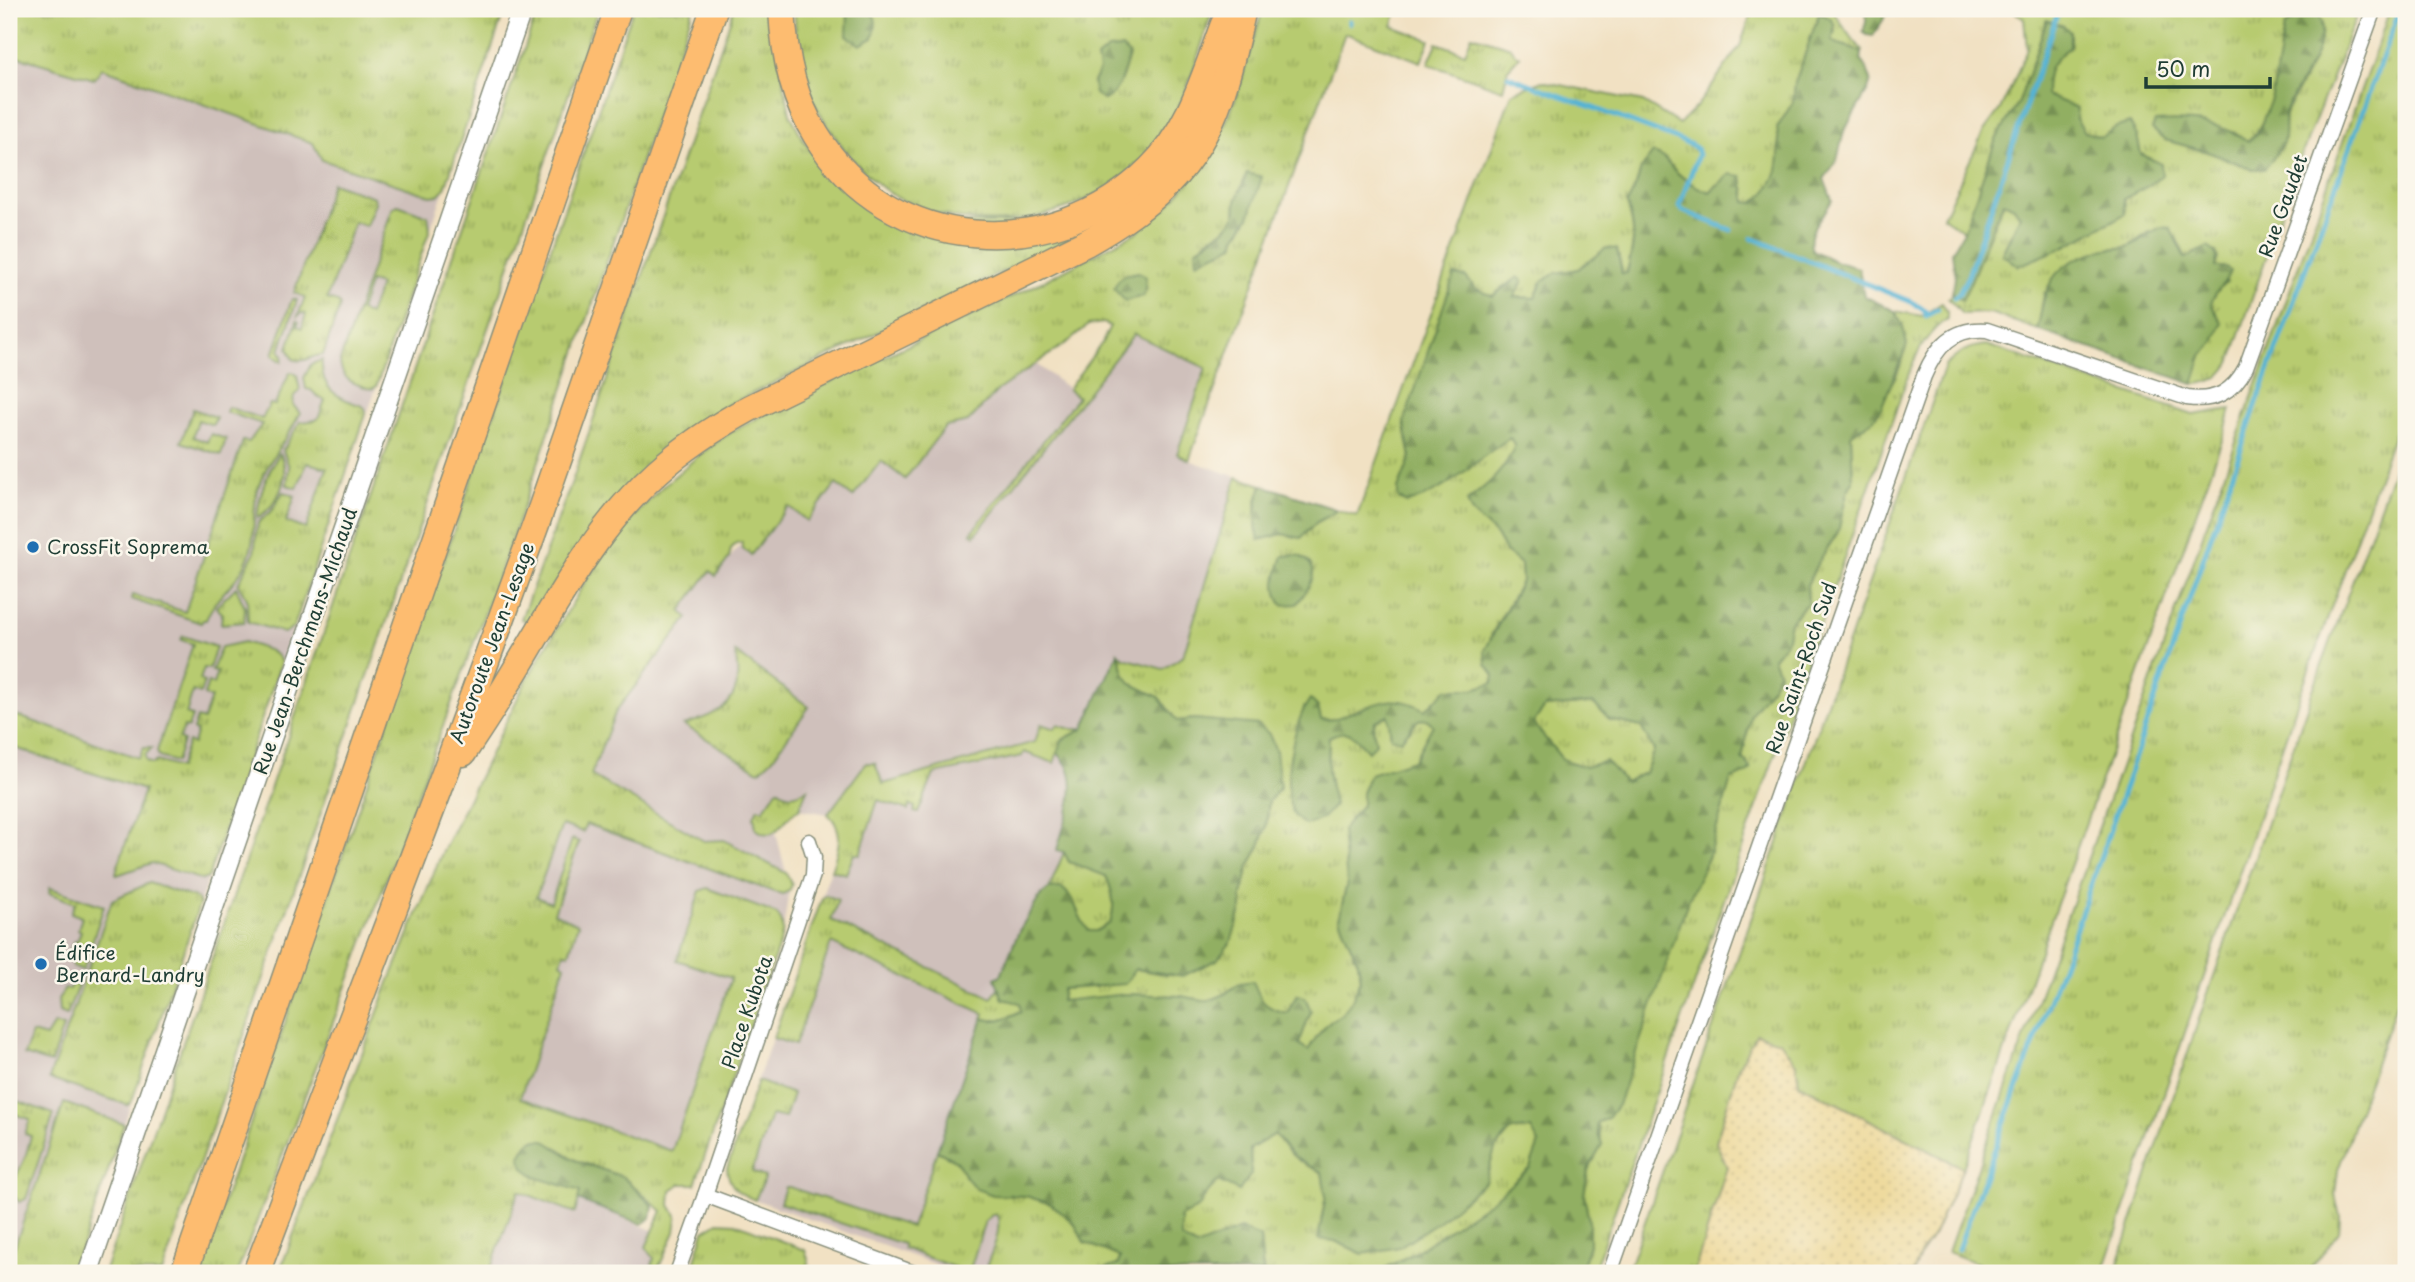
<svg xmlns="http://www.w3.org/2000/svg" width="2415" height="1282" font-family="'Playpen Sans',sans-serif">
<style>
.industrial{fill:#cfc0bb}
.grass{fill:url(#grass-tufts);stroke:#6b8452;stroke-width:2;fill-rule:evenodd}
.forest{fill:url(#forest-firs);stroke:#58764b;stroke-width:2;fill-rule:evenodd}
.sand{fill:url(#sand-dots);stroke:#868c69;stroke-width:2}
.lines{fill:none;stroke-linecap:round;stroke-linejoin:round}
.stream{stroke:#55b3d4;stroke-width:5}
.minor-casing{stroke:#888f7c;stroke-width:17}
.tertiary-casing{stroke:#888f7c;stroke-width:22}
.motorway-casing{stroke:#888f7c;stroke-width:29}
.minor{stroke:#fff;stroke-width:14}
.tertiary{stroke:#fff;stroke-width:19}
.motorway{stroke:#fdbc70;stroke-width:26}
.poi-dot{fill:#1f6fb2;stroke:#fbf7ec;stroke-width:2.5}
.labels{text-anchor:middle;stroke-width:5;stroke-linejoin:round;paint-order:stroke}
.street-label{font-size:19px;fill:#1f3d34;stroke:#fbf7ec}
.poi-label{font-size:19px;fill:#1f3d34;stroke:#fbf7ec;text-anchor:start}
</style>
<defs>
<pattern id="grass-tufts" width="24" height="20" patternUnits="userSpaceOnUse" patternTransform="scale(1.75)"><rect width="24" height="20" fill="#b7cb6f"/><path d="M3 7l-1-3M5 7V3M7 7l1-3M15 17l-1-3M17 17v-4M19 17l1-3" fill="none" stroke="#94a65c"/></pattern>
<pattern id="forest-firs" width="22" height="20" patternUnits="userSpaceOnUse" patternTransform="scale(1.75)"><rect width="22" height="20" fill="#91af62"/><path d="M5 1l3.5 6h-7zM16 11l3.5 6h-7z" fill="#769052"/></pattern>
<pattern id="sand-dots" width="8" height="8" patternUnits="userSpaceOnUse" patternTransform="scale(1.75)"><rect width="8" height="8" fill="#eeda9e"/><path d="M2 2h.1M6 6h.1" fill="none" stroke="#ccbc89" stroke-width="1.8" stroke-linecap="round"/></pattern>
</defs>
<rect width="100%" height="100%" fill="#fbf7ec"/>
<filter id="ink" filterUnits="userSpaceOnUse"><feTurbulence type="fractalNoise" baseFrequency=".0143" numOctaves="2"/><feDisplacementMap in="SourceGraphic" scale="14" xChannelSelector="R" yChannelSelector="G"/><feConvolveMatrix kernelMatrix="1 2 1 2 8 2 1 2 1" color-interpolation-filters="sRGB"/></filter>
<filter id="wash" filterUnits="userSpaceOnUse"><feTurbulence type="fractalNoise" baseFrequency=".00686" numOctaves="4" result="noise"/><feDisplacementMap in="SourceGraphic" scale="28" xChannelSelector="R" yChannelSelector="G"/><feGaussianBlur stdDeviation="1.57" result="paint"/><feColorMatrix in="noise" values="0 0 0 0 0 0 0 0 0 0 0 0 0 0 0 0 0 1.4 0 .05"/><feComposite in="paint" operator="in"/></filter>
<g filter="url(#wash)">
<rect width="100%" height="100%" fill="#f1e1c3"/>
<!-- industrial -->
<g class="industrial">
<path d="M9,16L447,181L73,1273H9Z"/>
<path d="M1134,334L1206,368L1177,454L1189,460L1237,477L1183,656L1163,669L1124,658L1118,653L1083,729L1058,753L1069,768L1071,785L1068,816L1058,850L1064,852L1049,889L1041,895L1019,931L1001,975L995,978L998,988L983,1018L1059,1273H959L742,1195L736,1191L728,1178L727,1168L839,846L840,836L833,819L828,814L799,809L786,819L776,833L786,873L725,840L704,842L591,775L616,711L688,618L680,611L711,571L716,576L739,546L751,554L788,506L836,484L853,497L881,461L905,479L945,427L968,422L998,390L1036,364L1079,397H1085Z"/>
<path d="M563,816L774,892L783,894L789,891L782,936L672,1152L519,1098L565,965L561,963L554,914L531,899Z"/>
<path d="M489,1172L577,1206L578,1200L672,1238L658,1273H454Z"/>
</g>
<!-- grass -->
<g class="grass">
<path d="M9,9H505L445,188L438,195L431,196L322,160L313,143L102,68L94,79L9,54Z"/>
<path d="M538,9H598L162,1273H104Z"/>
<path d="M633,9H693L515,531L345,991L237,1273H199Z"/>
<path d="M734,9H770L790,114L804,141L836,180L899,224L1093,222L1120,215L812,364L730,404L698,423L667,448L533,624L521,619L574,476Z"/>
<path d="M794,9H853L848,16L873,13L867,9H1213C1196,59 1184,118 1145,157C1089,214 1001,238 925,209C916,205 905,202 896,197C869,180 847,155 830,129C819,112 807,92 801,72C796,53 796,29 794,9ZM1129,55L1122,78L1110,97L1093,83L1099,70Z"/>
<path d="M1263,9H1398L1392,26L1430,40L1421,62L1345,33L1189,460L1177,454L1206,368L1134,334L975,535L971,533L1078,397L1068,389L1102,343L1110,326L1104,323L1088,325L1072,339L998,390L968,422L945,427L905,479L881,461L853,497L836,484L807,521L788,506L751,555L742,548V542L736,543L731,549L729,558L716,576L710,571L681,611L688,618L616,711L591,775L704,841L724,840L786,873L792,885L789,891L783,894L774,892L586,824L583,832L562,825L536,897L551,903L572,839L579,842L554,913L578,924L569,953L564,952L561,962L565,965L520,1098L672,1151L731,978L677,960L700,891L707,888L777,914C783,921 783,927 782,936L695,1184H680L671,1190L670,1205L677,1217L675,1232L658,1269L652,1265L654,1258L646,1247L662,1211L623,1177L575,1160L560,1149L551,1145L564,1186L581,1191L575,1213L519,1191L489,1273H279L390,980L442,853L527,679L582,587L605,553L633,517L662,487L698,456L731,432L790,401L1032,287L1137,232L1167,207L1213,153L1237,95ZM1261,176L1249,217L1236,237L1234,245L1197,261L1203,243L1225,229L1235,218L1236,201Z"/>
<path d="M1753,9H1832L1847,32L1863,51L1862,53C1852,45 1842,48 1832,40L1835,31L1819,14L1795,83L1793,102L1778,128C1782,159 1780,183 1754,204L1746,203L1745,189L1717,184L1710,192C1691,187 1676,173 1664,157L1641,169L1636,186L1627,204C1637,232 1633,245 1627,273L1623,274L1617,250L1607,248L1578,269L1556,273L1535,298L1514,297L1505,285L1493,296L1476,289L1404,422L1411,457L1398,489L1495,448L1510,438L1515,445C1505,471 1489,484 1467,501L1472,513L1496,535L1505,551L1521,564L1522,580L1491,635L1486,664L1494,675L1493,683L1473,689H1447L1425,710C1399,694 1374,705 1347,714C1336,718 1332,721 1321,719L1318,707H1304L1289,761L1334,806L1328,770L1329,737L1340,731L1354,734L1362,745L1376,743L1373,730L1375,721L1389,715L1391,738L1410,731L1417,720L1427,719L1433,725L1414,760L1370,774L1362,793V805L1349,820L1347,883L1339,919L1358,962L1361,979L1352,1000L1342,1014L1330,1021L1317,1036L1308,1051L1299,1044L1311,1011L1297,995L1287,1013L1269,1009L1240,983L1223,995L1208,1001L1181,996L1127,994L1061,1002L1063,989L1096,987L1135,969L1167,975L1242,909V895L1249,866L1260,846L1266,827L1269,800L1280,788L1236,723L1194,719L1177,721L1159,697L1132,684L1125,675L1118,653L1124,658L1163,669L1183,656L1237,477L1262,485L1256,503L1259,540L1282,534L1301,538L1317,522L1338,510L1357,516L1512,93L1542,81L1643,102L1679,124L1697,106L1740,46Z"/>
<path d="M2011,9H2359L2298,164L2230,363C2220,379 2211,383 2193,384L2202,356L2214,342L2218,315L2210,304L2216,289L2227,282L2215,267L2218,258L2216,252L2199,251L2186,258L2176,237L2151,231L2127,247L2107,249L2044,293L2038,330L1990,313L1962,314L1948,298L1952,294L1962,299L2004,201L2014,207L2020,216L2002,254L2148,186L2161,164L2141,154L2137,136L2117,127L2101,137L2085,132L2058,102L2045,95C2046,70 2049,62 2070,47L2046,21L2019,102L1996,139L1964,231L1943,217L1984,131L2001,108L2014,81L2027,48L2024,19ZM2322,22L2321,38L2311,65L2285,115L2283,143L2253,169L2208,152L2165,140L2234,131L2247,141C2271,122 2279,73 2280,44Z"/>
<path d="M2390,9H2406V401L2303,686L2103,1273H2003L1948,1252Z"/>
<path d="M1472,35L1511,47L1515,54L1520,56L1508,69L1503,90L1428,64L1437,43L1465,53Z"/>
<path d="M332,183L374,197L375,203L366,226L354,222L327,299L338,302L340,306L323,355C311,355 305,364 293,359L288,348L297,321L299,322L297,326L302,328L306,314L302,313L298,316L305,297L294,293Z"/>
<path d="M398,205L428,216L430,229L376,387L371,389C355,384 341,381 340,361L393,207ZM370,282L380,285L369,315L360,311Z"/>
<path d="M292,299L297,300L280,351L283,356L282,362L273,355Z"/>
<path d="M1942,303L1947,311V319C1928,332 1917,351 1909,373L1593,1273H1579L1589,1245V1221L1584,1195L1588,1170L1602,1145L1597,1124L1609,1117L1688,901L1708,858L1731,779L1745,774L1747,763L1742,759L1751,714L1773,685L1779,673L1773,658L1786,642L1790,622L1808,602L1807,585L1817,564L1838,532L1847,492L1853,481L1851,435C1873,408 1900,382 1906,347C1908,335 1900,321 1895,311L1922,316Z"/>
<path d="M1986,345L2193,415L2231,409L2225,432L1963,1168L1799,1084L1796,1064L1739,1066L1716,1142L1727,1167L1694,1273H1627L1945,366C1961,352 1964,348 1986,345Z"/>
<path d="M322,360C320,390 338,398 362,406L365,408L366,414L294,627L284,633L248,622L247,599L238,584L254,553L258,523L273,509L283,492L295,496L286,522L306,529L327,468L307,463L297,488L287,485L289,467L283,450L300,422C325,419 315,423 325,400L319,398L311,390L306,389L304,378L311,364Z"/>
<path d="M292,372L297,375L300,391L294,396L293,405L300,413C288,440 267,460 258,488C251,511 257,536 248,558C239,583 215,595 206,620H203L201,623L131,599L133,595L185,612L243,441L249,442L262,424L226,412L228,407L262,419L270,404L275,405L289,374Z"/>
<path d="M193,409L216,417L213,425L198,420L193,437L207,442L211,434L226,439L221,455L181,442Z"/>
<path d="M2406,435V976L2338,1170L2335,1194L2340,1217L2339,1232L2307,1273H2115L2198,1022L2314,687Z"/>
<path d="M280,453C291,477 279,505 257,518C259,494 266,473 280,453Z"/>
<path d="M236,587L245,608L244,622L221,624L222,613L216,607Z"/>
<path d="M183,636L216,647L209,669L204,668L200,680L204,682L200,694L193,691L186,714L192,716L188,728L184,727L179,739L183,741L176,762L159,757L157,751L193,644L181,640Z"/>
<path d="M244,642C257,647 276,649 281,662L208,878L202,880L152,863L117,875L116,873L119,863L144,790L9,746V713L139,758L143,748H152L145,755L146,761L152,764L157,761L179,768L188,742L193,744L197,731L193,730L197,718L203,720L211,698L204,695L208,683L213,684L217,672L212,671L221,647Z"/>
<path d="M735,652L809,707L772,759L759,771L684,725C728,711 744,700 735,652Z"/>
<path d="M1593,703L1610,720L1641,726L1654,750L1645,773L1625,782L1562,759L1532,723L1545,707Z"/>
<path d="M1041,724L1055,729L1057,725L1071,729H1083L1062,740L1054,763L1024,752L1022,756L934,774L918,813L914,812L915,807L910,805L908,810L878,800L860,854H854L846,874L831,870C838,850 846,831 828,814L866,763H875L883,784L1035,742Z"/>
<path d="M778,789C788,798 797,795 807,789L799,809C782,817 777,845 756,829L754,816L758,808L763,810Z"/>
<path d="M1064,852L1069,862L1106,876C1113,892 1116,906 1110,923L1096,931H1089C1075,915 1079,902 1062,888L1049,889Z"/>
<path d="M149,883L196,898L200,903L132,1101L128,1105L49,1079L112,900Z"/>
<path d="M50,888L104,906L83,970L72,966L74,954L69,953L74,941L77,942L81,931L78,929L82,917L71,913L75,903L49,893Z"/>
<path d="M826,895L838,900L831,920L992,998L998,988L1003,999L1021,1003V1011C1010,1017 995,1024 983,1018L985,1014L831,943L795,1045L773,1038L822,898Z"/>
<path d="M72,983L78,985L67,1015L59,1012L58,999L65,989H69Z"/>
<path d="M54,1024L63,1027L51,1063L24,1055L32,1033L46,1037Z"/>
<path d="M758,1081L793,1094L785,1118L771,1115L752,1172L765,1177L755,1200C738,1193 729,1188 727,1168Z"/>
<path d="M17,1101L54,1114L26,1199L19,1202L9,1190L10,1177L15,1179L25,1158L31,1136L25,1134L30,1119L14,1114Z"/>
<path d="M64,1103L124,1124L73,1273H9V1263Z"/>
<path d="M1532,1129L1539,1143L1530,1168L1493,1200L1414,1253L1384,1269L1353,1273H1263L1260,1237L1240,1229L1196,1247L1181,1238V1217L1199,1207L1205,1195L1218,1181L1251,1174L1250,1149L1276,1134C1287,1154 1300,1164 1322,1172L1326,1196L1321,1220L1335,1241L1363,1254L1485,1182L1495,1149L1511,1130Z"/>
<path d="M937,1151L957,1161L964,1175L993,1195L1026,1196L1051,1204L1075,1224L1084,1242L1120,1257L1118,1265L1105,1269H1089L1084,1273H984C989,1256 1003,1233 997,1215H992L985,1221L969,1273L903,1248V1244L780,1203L785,1187H789L911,1227Z"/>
<path d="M718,1222L735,1223L805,1250L809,1262L805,1273H691L704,1231Z"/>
</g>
<!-- forest -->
<g class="forest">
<path d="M853,9C875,9 880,17 873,38L860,45L847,35L848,15Z"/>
<path d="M1866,9H1890L1873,36L1867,35L1863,32L1866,22Z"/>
<path d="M2318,12C2333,48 2295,82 2285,114C2283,123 2286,133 2283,142C2280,152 2271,161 2264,169H2253L2208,152L2165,140L2152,129L2155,122C2190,120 2218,121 2248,141L2258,133L2272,96L2284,27L2300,13Z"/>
<path d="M1819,14C1836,17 1836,25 1832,41C1842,48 1852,45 1862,53L1861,61L1867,69L1871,80L1868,90L1844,131L1837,160L1824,179L1832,200C1824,217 1805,230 1812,250L1834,261L1859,268L1864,296L1895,311L1902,324L1907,345L1882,406L1874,419L1851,435L1853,481L1847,492L1838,532L1817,564L1807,585L1808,602L1790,622L1786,642L1773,658L1779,673L1773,685L1751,714L1742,758L1751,769L1745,774L1731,779L1708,858L1688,901L1618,1105L1609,1117L1597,1124L1598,1134L1602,1145L1588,1170L1584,1195L1589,1221V1245L1579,1273H1353L1384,1269L1414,1253L1493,1200L1530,1168L1539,1143L1531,1129L1511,1130L1495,1149L1485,1182L1439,1221L1399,1247L1363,1254L1335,1241L1318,1239L1326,1196L1322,1172C1298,1162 1290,1155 1275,1134L1250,1149L1251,1174L1239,1191L1218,1181L1205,1195L1199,1207L1181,1217V1238L1196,1247L1240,1229L1260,1237L1263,1273H1084L1089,1269H1105L1118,1265L1120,1257L1084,1242L1075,1224L1051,1204L1026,1196L993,1195L976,1189L964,1175L957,1161L937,1151L983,1018C995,1024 1010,1017 1021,1011L1020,1003L1003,999L995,978L1001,975L1019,931L1041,895L1049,889L1062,888C1079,902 1075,915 1089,931H1096L1110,923C1116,906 1113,892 1106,876L1069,862L1064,852L1057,850C1063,827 1079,790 1068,767C1065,762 1061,757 1058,753L1062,740L1083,729L1118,653L1125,675L1132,684L1159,697L1177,721L1194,719L1259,725L1269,734L1276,751L1280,788L1269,801L1266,827L1260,846L1249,866L1242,895V908L1231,942L1217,960L1183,976L1135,969L1125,984L1063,989L1061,1001L1127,994L1181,996L1208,1001L1223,995L1240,983L1253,981C1261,1002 1264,1008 1287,1013L1297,995L1305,997L1311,1011L1299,1044L1308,1050L1317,1036L1330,1021L1342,1014L1352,1000L1361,979L1358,962L1339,919L1347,883L1342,830L1362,805V793L1370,774L1414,760L1433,725L1427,719L1418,720L1401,740L1391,738L1388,715L1375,721L1373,730L1376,743L1368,751C1354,737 1351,726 1329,737L1328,770L1334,806L1322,819L1305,825C1301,822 1295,818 1293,813C1281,785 1293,723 1310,699L1318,707L1321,719C1332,721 1336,718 1347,714C1378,703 1395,692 1425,710L1447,689H1473L1493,683L1494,675L1486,664L1485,650L1522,580L1521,564L1505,551L1496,535L1472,513L1467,501C1489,484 1505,471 1515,445L1510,438C1475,459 1448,493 1406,503L1398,498V489L1411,457L1404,422L1454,275L1466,277L1476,289L1493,296L1518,277L1523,281L1514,297L1535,298L1542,281L1556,273L1578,269L1606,248L1617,249L1622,274L1627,273C1634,245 1637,231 1627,204L1636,186L1641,169L1653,153C1667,157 1665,162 1675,171C1685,180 1697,188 1710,192L1730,174L1742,176L1746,202L1754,203C1780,183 1782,159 1777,128L1793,102L1795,83ZM1593,703L1610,720L1641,727L1654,750L1645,773L1625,782L1606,761L1585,767L1562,759L1533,723L1545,707Z"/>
<path d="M2047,20L2064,26L2070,32V47C2049,62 2046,70 2046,95L2077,108L2076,119L2085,132L2101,137L2117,127L2130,123L2137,136L2141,154L2161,164L2162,176L2148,186L2124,199L2125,214L2062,248L2018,266L2002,254L2020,216L2014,207L2004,202C1987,233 1979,268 1962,300L1952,294L1955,278L1952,251L1964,231L1996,139L2019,102Z"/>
<path d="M1122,48L1129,55C1124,70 1120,93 1104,100L1095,94L1093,82L1099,70L1097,58L1108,49Z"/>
<path d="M1247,173L1262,177L1249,217L1236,237L1234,245L1197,262L1196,250L1225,229L1235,218L1236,201Z"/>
<path d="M2161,227L2170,228L2185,258L2208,247C2218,253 2218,257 2215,267H2226L2230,271C2225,286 2217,287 2211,304L2222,323L2214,342L2202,356L2193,384L2038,330C2045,280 2054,262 2106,249C2113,248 2121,249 2128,247C2140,242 2149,232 2161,227Z"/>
<path d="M1139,272L1146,277L1144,296L1125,301L1114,289C1118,275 1126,274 1139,272Z"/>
<path d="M1262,485L1338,510L1317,522L1301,538L1282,534L1259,540C1253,520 1256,505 1262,485Z"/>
<path d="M1298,555C1325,567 1310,587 1297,604L1282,605C1272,588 1276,575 1283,556Z"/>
<path d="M534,1140H544L575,1160L623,1177L653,1206L651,1218L642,1224L578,1200L580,1191L538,1178L524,1168L520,1156L527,1144Z"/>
</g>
<!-- sand -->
<path class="sand" d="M1756,1034L1780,1041L1796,1064L1799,1084L1963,1168L1934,1234L1921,1253L1913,1273H1694L1727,1167L1716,1142L1739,1066Z"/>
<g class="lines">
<!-- stream -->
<g class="stream">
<path d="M1350,23V21"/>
<path d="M1508,76L1690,144L1696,148L1698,155L1679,206L1683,211L1731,230"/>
<path d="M1752,238L1914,303L1925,311L1926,316L1938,309"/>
<path d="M1954,297L1959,293L1968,276L2059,9"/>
<path d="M1958,1249L2073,937L2259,397L2400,9"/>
</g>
</g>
</g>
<g filter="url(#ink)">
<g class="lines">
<!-- minor casing -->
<g class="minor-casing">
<g id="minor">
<path d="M705,1195L914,1273"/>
<path d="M677,1273L705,1195L813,875L814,857L809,841"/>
<path d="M1610,1273L1924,376C1936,347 1953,327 1987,330L2187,398C2215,402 2233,392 2246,367L2374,9"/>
</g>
</g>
<!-- tertiary casing -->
<g class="tertiary-casing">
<path id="tertiary" d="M88,1273L522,9"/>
</g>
<!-- motorway casing -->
<g class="motorway-casing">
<g id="motorway">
<path d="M782,9C784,53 792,97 816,135C889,256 1054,265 1150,169C1190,130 1205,74 1224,24"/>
<path d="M463,753C480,727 497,702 512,676C556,604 594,529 657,472C686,446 717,426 750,408L1086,243C1150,208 1196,168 1220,97C1230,69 1236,38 1243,9"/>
<path d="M184,1273L618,9"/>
<path d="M256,1273L438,792L536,524L714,9"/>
</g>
</g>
<!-- minor -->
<use href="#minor" class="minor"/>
<!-- tertiary -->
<use href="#tertiary" class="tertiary"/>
<!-- motorway -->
<use href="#motorway" class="motorway"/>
</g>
</g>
<!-- markers -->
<g class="poi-dot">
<circle cx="33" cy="547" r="7"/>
<circle cx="41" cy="964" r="7"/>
</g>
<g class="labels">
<!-- street labels -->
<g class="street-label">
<text transform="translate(2283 206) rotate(-70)" y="7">Rue Gaudet</text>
<text transform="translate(305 641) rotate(-71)" y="7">Rue Jean-Berchmans-Michaud</text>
<text transform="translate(492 643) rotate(-70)" y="7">Autoroute Jean-Lesage</text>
<text transform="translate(1801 668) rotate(-71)" y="7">Rue Saint-Roch Sud</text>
<text transform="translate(747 1012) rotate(-71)" y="7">Place Kubota</text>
</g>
<!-- poi labels -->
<g class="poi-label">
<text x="47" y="554">CrossFit Soprema</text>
<text x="55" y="960">Édifice<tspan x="55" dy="22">Bernard-Landry</tspan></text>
</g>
</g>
<!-- margin -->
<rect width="2415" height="1282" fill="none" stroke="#fbf7ec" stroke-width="35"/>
<!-- scale -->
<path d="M2146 77v10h124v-10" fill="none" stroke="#1f3d34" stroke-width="3.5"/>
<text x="2156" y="77" font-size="21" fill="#1f3d34" stroke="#fbf7ec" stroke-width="5" paint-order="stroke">50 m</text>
</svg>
